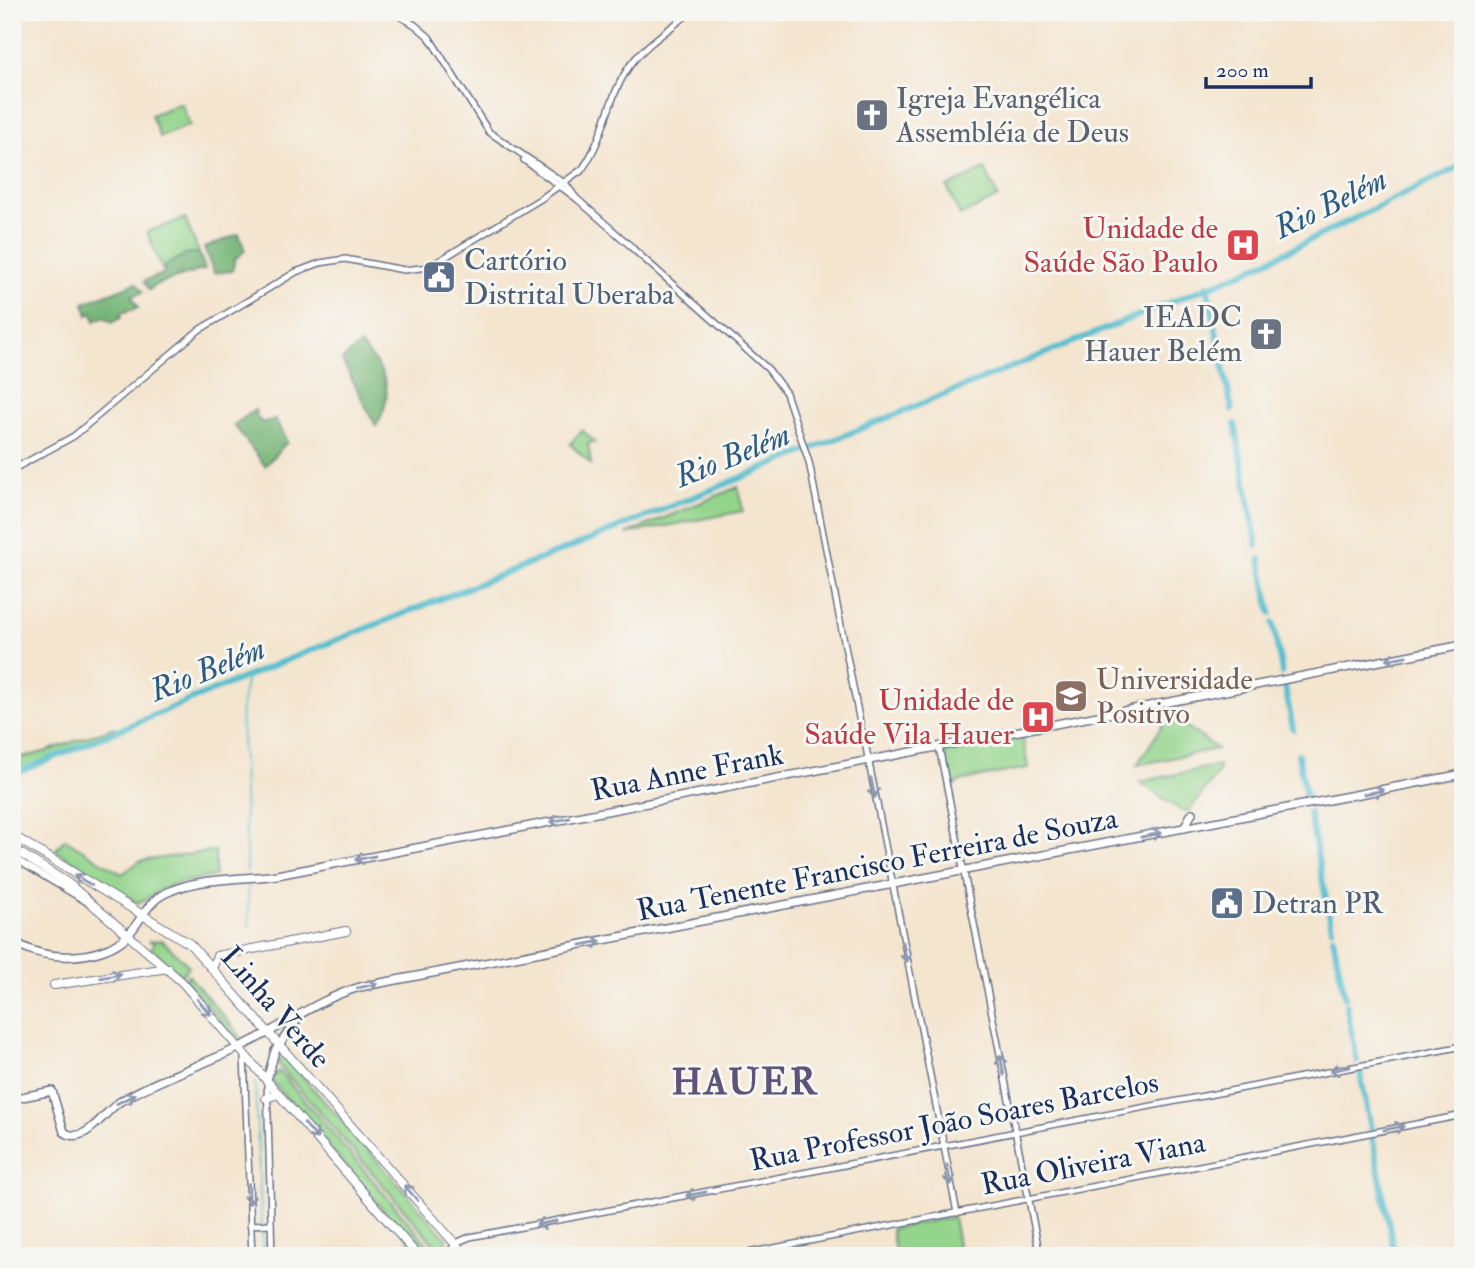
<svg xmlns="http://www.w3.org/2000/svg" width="1475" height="1268" font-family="'IM FELL Double Pica',serif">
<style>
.green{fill:#94d58c;stroke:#588275;stroke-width:2}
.forest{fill:#77b678;stroke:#49726b;stroke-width:2}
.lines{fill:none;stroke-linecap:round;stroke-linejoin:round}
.stream{stroke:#54becf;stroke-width:2}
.river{stroke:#54becf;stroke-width:6}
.secondary-casing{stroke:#676f86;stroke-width:8}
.primary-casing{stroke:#676f86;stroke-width:10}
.trunk-casing{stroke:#676f86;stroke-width:10}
.secondary{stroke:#fff;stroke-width:5}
.primary{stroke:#fff;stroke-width:7}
.trunk{stroke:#fff;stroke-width:8}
.oneway{stroke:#8d97ae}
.labels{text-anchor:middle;stroke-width:6;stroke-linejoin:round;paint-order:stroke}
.worship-label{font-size:30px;fill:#5b616d;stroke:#f6f6f2;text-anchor:start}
.health-label{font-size:30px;fill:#be3a42;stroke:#f6f6f2;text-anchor:end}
.service-label{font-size:30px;fill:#4e5e75;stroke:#f6f6f2;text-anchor:start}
.education-label{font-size:30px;fill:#785e54;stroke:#f6f6f2;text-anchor:start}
.street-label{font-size:30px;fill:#1b2f5e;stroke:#f6f6f2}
.water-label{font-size:32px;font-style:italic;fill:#2c5a80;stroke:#f6f6f2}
.district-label{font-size:37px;font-weight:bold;letter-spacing:2px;fill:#5e5379;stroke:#f6f6f2}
</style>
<rect width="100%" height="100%" fill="#f6f6f2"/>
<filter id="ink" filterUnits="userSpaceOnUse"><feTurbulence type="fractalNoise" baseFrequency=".0143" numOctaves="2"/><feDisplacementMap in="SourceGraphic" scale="14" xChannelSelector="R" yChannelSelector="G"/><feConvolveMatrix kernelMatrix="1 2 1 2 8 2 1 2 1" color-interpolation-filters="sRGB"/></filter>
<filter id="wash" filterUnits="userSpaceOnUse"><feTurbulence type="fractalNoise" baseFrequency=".00686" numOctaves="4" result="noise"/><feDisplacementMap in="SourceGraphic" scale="28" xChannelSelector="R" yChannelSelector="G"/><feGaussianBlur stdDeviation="1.57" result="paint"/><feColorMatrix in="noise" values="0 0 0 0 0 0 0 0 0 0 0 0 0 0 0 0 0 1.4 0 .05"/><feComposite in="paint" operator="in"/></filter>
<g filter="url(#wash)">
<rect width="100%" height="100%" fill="#f4e5cf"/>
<!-- green -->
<g class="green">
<path d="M181,103L190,125L160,137L151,115Z"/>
<path d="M985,169L998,197L960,216L947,187Z"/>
<path d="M185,218L199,253H188L162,269L147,232Z"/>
<path d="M582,430L595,442L588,443L591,464L570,444Z"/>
<path d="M738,487L743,511L626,534Z"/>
<path d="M1176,719L1217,749L1137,765L1164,723Z"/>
<path d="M115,727L116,731L27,768L12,771V760L44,752Z"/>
<path d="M1022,734L1028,768L960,781L954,786L950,784L944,749Z"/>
<path d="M1219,765L1218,773L1189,811L1180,810L1140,782Z"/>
<path d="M65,839L122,874L140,861L215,851V876L173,884L138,903L55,850Z"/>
<path d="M162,940L189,966L181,976L151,948L154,944L150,941Z"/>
<path d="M188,975L240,1035V1043L184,979Z"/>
<path d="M284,1056L447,1239L440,1251L277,1063Z"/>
<path d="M279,1071L436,1254V1256H424L415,1247L270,1079Z"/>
<path d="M953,1217L960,1256H896L891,1229Z"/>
</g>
<!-- forest -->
<g class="forest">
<path d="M239,234L245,251L235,259L232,271L214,273L204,248Z"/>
<path d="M188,253H199L205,269L157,284L149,290L144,281L163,274L165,266Z"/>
<path d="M136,283L143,292L132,296L138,308L121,313V318L112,322L104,317L95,321L92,312L88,315L84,303Z"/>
<path d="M360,345C386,371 396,392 376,426L342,360Z"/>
<path d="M255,410L257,418L264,423L275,419L287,442L265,466L234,425Z"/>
</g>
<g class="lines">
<!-- stream -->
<g class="stream">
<path d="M247,677L241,709L247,872"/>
<path d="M248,884L249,927"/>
<path d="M255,1083L263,1256"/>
</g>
<!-- river -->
<g class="river">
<path d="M1207,285L1232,410"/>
<path d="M1235,424L1257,545"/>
<path d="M1260,559L1271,613"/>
<path d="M1273,623L1282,673"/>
<path d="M1285,687L1293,729"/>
<path d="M1298,754L1306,797"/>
<path d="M12,775L274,665L586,541L1247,271L1463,165"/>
<path d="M1309,812L1332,929"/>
<path d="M1333,937L1345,997"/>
<path d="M1346,1004L1357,1061"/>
<path d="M1360,1072L1371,1129"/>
<path d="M1372,1136L1395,1256"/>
</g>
</g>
</g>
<g filter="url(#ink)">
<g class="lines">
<!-- secondary casing -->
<g class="secondary-casing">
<g id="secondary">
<path d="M393,12L415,25L429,37L489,132L566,184L576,198"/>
<path d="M524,160L576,198L633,248"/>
<path d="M580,172C604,142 606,102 627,70C641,47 670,29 691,12"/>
<path d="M632,248L768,369L786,393L809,462L862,733"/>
<path d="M12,470L74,436L199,330L296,272L320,263L345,259L404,270L429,267L542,198L581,170"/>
<path d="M863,732L957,1213"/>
<path d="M939,747L1040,1256"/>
<path d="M12,857L87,902"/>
<path d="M244,1056L252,1256"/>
<path d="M267,1081L272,1256"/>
<path d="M250,1225L271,1224"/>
<path d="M445,1256L458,1242L470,1237L1463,1046"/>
<path d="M732,1256L1463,1115"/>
</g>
</g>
<!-- primary casing -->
<g class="primary-casing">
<g id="primary">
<path d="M1184,828L1192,813"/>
<path d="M12,939C39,963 101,962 127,936C141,922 146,902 166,893C198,877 241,880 277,875L1463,645"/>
<path d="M267,1080L275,1051L297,1020"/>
<path d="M12,1099L52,1091L64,1132C85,1147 105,1110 121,1101C159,1078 204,1065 244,1045C283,1027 318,999 360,987L1463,774"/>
</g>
</g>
<!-- trunk casing -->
<g class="trunk-casing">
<g id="trunk">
<path d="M12,835L190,944L466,1256"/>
<path d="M12,848L69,884L182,982L418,1256"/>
<path d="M212,968L217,956L346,931"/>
<path d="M54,985L168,968"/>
<path d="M266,1098L279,1094"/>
</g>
</g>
<!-- secondary -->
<use href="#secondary" class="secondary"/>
<!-- primary -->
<use href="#primary" class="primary"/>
<!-- trunk -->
<use href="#trunk" class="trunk"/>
</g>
<!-- one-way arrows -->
<defs><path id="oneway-shaft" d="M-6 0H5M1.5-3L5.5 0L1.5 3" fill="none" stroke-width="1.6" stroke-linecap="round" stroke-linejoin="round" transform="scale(1.75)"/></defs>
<g class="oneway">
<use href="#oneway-shaft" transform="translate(1396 658) rotate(169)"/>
<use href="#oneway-shaft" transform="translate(873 788) rotate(79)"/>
<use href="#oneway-shaft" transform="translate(1374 792) rotate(-11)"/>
<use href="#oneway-shaft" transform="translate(560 820) rotate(169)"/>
<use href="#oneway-shaft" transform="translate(1151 835) rotate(-11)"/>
<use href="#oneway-shaft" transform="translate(365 858) rotate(169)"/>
<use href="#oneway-shaft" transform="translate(83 880) rotate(-148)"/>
<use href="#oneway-shaft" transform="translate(591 943) rotate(-11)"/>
<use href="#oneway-shaft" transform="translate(905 952) rotate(79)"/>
<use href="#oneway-shaft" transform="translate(111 976) rotate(-10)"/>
<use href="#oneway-shaft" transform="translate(367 986) rotate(-12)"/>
<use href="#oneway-shaft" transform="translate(204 1007) rotate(49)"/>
<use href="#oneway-shaft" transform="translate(1002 1065) rotate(-101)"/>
<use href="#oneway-shaft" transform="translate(1340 1069) rotate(169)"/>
<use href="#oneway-shaft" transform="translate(126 1099) rotate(-27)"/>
<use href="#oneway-shaft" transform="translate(1394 1128) rotate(-11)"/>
<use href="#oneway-shaft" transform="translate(311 1131) rotate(49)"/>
<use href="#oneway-shaft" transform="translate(949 1175) rotate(79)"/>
<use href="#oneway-shaft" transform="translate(411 1193) rotate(-131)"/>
<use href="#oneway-shaft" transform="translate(249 1194) rotate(88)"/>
<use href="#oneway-shaft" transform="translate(696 1194) rotate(169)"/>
<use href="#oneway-shaft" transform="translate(546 1223) rotate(169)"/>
</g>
</g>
<!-- icons -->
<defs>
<g id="church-square" transform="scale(1.75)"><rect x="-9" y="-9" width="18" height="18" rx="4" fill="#6b7280" stroke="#f6f6f2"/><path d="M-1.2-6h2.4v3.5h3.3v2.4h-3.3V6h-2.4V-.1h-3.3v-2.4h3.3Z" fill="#fff"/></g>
<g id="hospital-square" transform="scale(1.75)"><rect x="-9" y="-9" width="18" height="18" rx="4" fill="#e0444e" stroke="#f6f6f2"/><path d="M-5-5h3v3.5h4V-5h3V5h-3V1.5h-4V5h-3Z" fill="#fff"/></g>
<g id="civic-square" transform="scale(1.75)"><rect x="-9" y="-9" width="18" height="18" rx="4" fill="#5c6f8a" stroke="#f6f6f2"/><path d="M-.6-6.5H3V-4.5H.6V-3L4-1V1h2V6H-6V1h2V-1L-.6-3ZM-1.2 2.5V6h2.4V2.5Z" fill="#fff"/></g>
<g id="university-square" transform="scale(1.75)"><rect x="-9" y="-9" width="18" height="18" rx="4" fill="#8d6e63" stroke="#f6f6f2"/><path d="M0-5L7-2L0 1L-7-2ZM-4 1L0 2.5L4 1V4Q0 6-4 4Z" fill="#fff"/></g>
</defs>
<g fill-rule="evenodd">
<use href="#church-square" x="872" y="115"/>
<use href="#hospital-square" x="1243" y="245"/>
<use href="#civic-square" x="439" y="277"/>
<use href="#church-square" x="1266" y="334"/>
<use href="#university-square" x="1071" y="696"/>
<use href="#hospital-square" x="1038" y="717"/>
<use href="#civic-square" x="1227" y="903"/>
</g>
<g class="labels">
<!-- worship labels -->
<g class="worship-label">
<text x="896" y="108">Igreja Evangélica<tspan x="896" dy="34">Assembléia de Deus</tspan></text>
<text x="1242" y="327" text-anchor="end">IEADC<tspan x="1242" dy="34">Hauer Belém</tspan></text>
</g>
<!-- health labels -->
<g class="health-label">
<text x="1218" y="238">Unidade de<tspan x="1218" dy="34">Saúde São Paulo</tspan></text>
<text x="1014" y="710">Unidade de<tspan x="1014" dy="34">Saúde Vila Hauer</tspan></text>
</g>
<!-- service labels -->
<g class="service-label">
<text x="464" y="270">Cartório<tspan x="464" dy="34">Distrital Uberaba</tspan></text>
<text x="1252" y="913">Detran PR</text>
</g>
<!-- education labels -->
<g class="education-label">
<text x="1096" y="689">Universidade<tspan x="1096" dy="34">Positivo</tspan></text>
</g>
<!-- street labels -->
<g class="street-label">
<text transform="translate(687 772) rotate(-11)" y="10">Rua Anne Frank</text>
<text transform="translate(877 864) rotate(-11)" y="10">Rua Tenente Francisco Ferreira de Souza</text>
<text transform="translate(276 1007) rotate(49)" y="10">Linha Verde</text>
<text transform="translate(954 1121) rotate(-11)" y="10">Rua Professor João Soares Barcelos</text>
<text transform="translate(1093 1163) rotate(-11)" y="10">Rua Oliveira Viana</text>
</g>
<!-- water labels -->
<g class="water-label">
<text transform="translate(1330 203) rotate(-26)" y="11">Rio Belém</text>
<text transform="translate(732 455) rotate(-22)" y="11">Rio Belém</text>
<text transform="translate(207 669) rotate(-22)" y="11">Rio Belém</text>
</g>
<!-- district labels -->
<g class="district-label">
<text x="745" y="1094">HAUER</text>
</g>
</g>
<!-- margin -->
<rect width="1475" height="1268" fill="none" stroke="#f6f6f2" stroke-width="42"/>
<!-- scale -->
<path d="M1206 77v10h105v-10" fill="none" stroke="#1b2f5e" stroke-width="3.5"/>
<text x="1216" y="77" font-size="21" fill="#1b2f5e" stroke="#f6f6f2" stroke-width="5" paint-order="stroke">200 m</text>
</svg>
